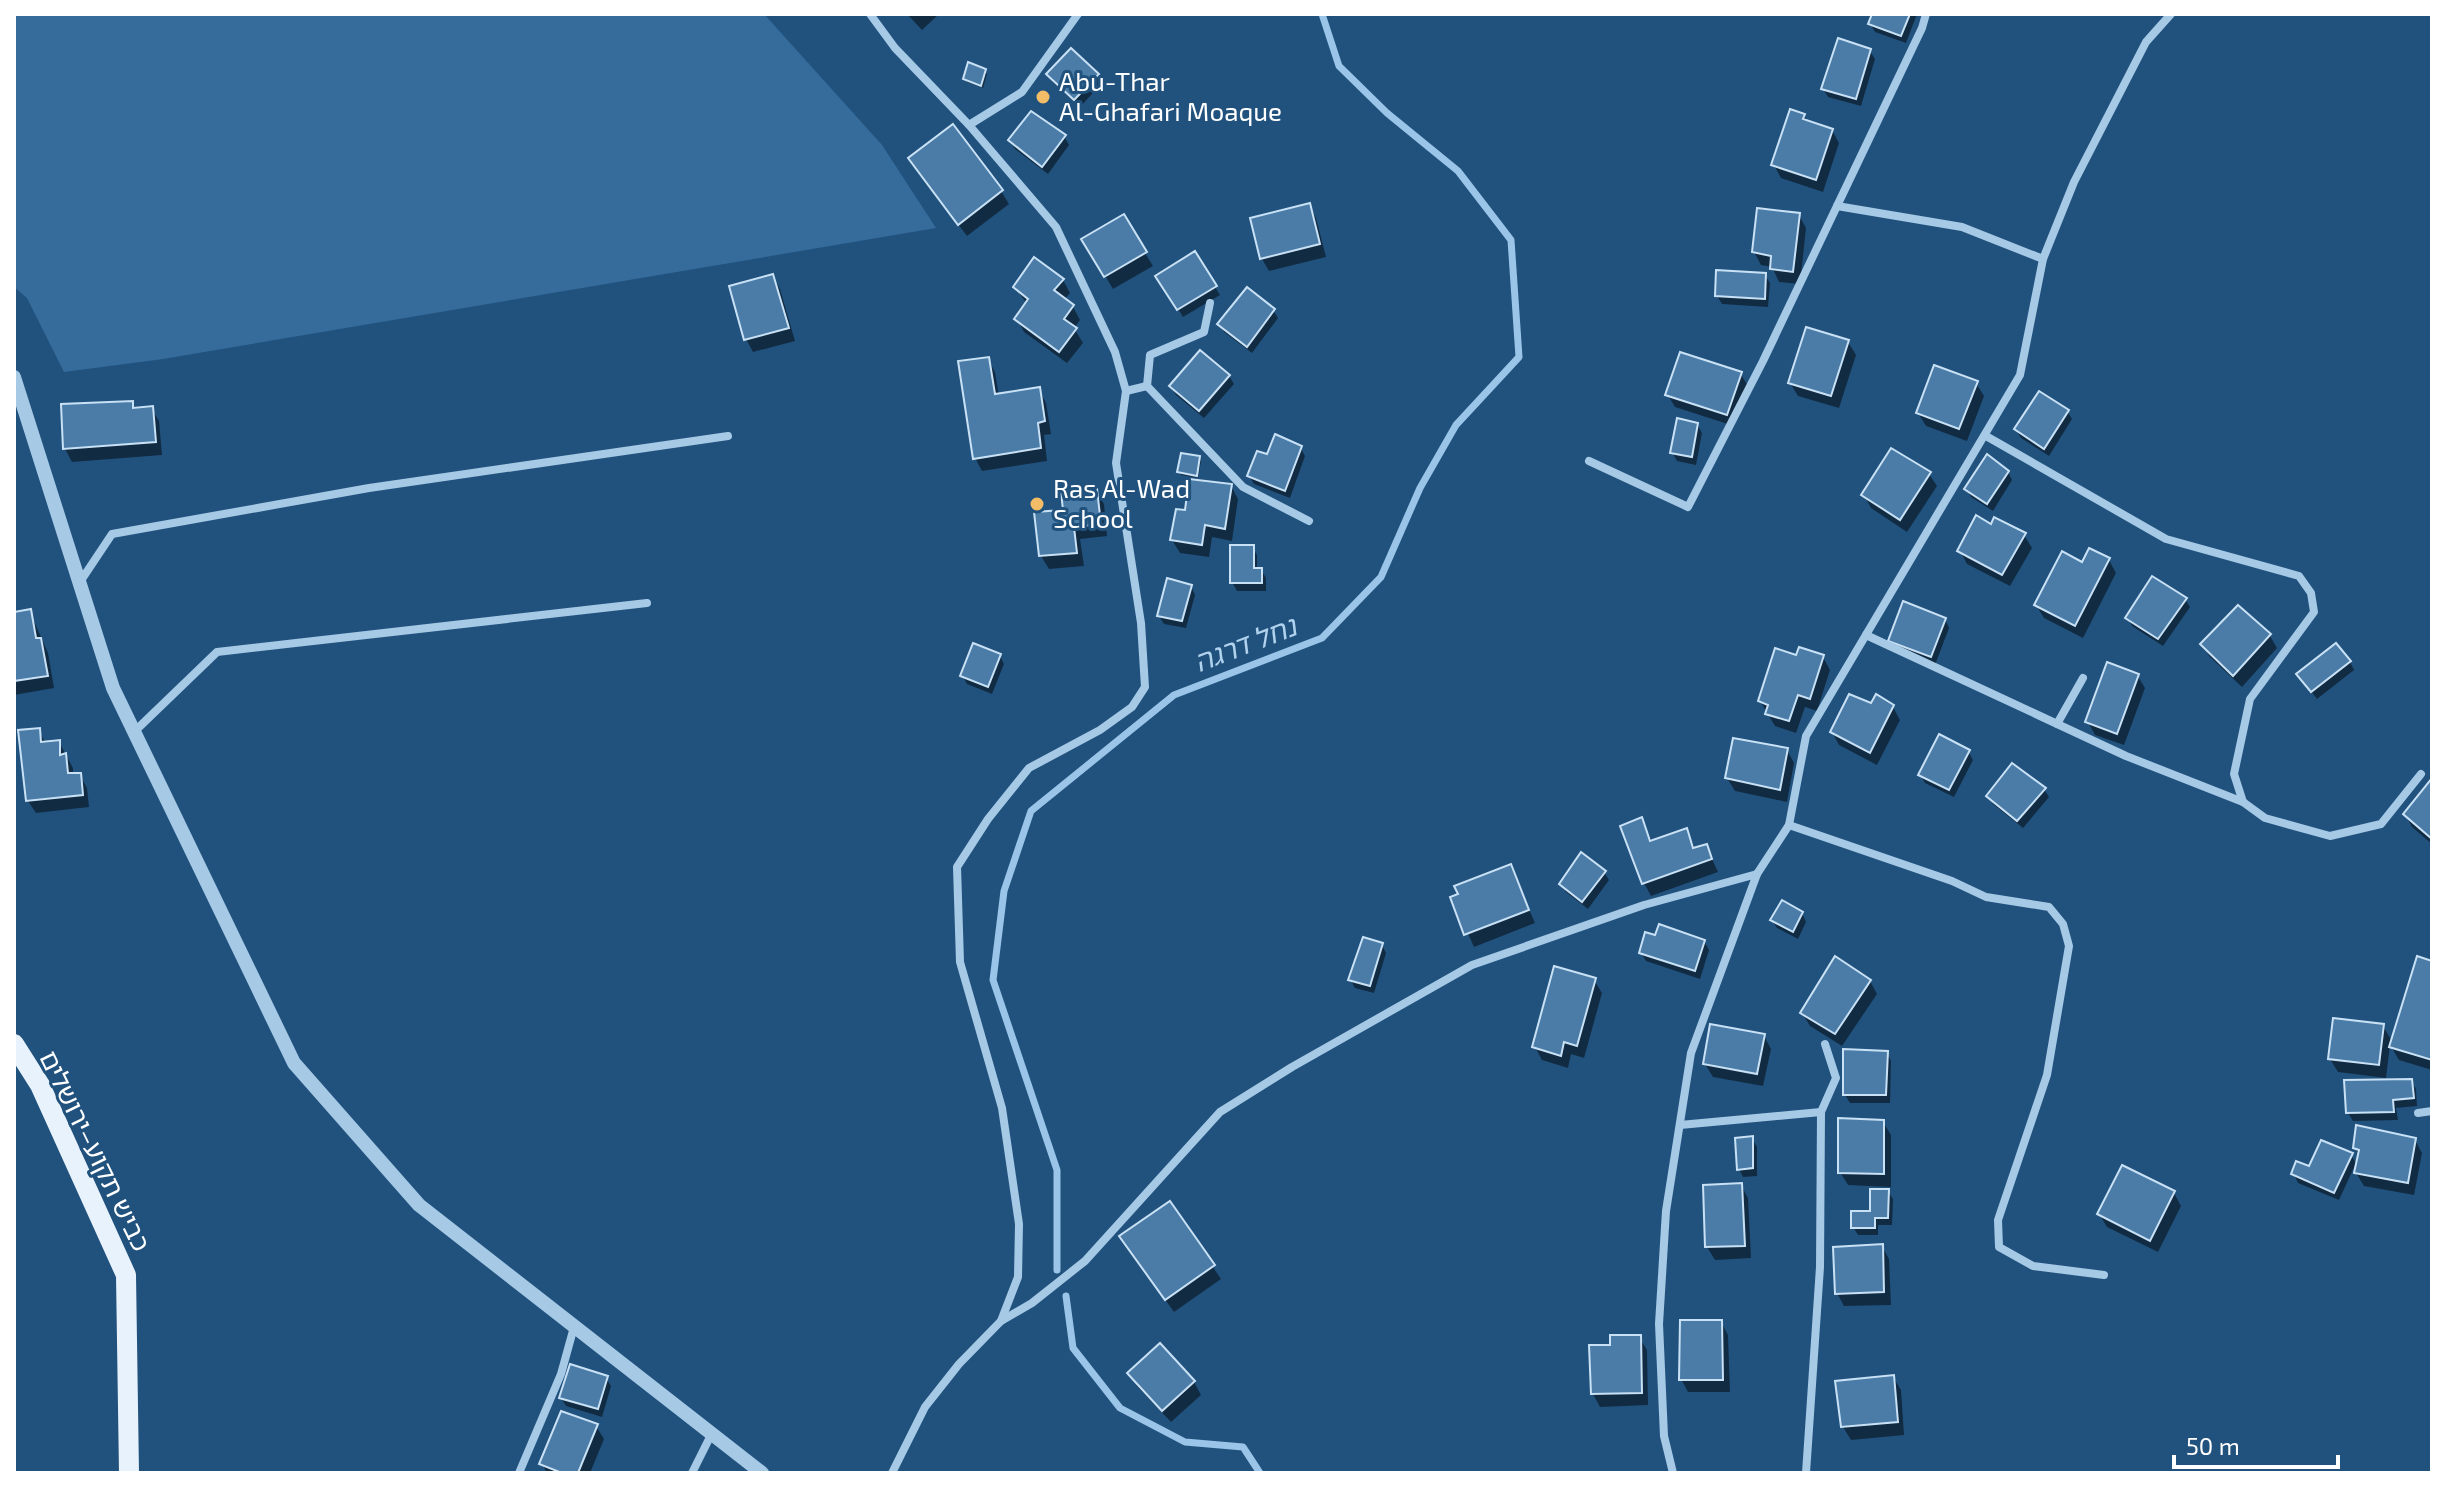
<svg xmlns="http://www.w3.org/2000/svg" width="2446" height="1487" font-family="'Exo 2','Noto Sans Hebrew',sans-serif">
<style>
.green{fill:#356c9c}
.shadow{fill:#0007}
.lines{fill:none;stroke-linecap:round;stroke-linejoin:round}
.stream{stroke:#9ac5e8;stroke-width:7}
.building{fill:#4a7ca7;stroke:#c9e1f5;stroke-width:2}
.minor{stroke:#a6c9e6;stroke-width:8}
.tertiary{stroke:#a6c9e6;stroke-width:14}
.primary{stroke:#e7f2fd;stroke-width:20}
.poi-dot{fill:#f3bd68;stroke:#21527e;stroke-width:3}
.labels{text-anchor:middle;stroke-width:6;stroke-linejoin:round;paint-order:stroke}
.poi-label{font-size:26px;fill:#fff;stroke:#21527e;text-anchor:start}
.street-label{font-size:26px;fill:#fff;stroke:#21527e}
.water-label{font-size:28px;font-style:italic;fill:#b1d3ee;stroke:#21527e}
</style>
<rect width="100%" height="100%" fill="#21527e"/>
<!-- green -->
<path class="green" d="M14,14H764L882,145L936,228L163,359L64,372L27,298L14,287Z"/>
<!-- shadow -->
<g class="shadow">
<path d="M907,14H939L922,30Z"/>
<path d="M1874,14H1917L1906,43L1875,32L1870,24Z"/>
<path d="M1870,51L1875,59L1861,106L1828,97L1823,89Z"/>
<path d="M985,71L987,74L983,88L967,82L965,79Z"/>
<path d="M1048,74L1098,75L1102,83L1080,107L1053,82Z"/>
<path d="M1804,115L1808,122L1832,130L1839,143L1823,192L1781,178L1774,165Z"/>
<path d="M1064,136L1069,145L1048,174L1015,149L1010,140Z"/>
<path d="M918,172L1001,191L1009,204L967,236Z"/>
<path d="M1309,205L1316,218L1326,257L1269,271L1262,259L1253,219Z"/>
<path d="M1799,215L1806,228L1800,284L1779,282L1772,267L1761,265L1754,252Z"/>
<path d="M1123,217L1153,266L1113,289L1084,240Z"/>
<path d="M1195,254L1220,295L1183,317L1158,276Z"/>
<path d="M1765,275L1770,283L1768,307L1722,304L1717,296Z"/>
<path d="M773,276L780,289L795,341L753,352L746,339Z"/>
<path d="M1063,280L1070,293L1064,300L1073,307L1080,320L1074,328L1083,343L1067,363L1024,332L1017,319L1027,304L1015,287Z"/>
<path d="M1273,310L1278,318L1252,353L1224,332L1219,324Z"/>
<path d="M1848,342L1856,355L1839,408L1798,396L1790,383Z"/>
<path d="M988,359L995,372L999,396L1039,390L1046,403L1051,434L1044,435L1047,461L982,471L975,458Z"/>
<path d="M1740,373L1748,386L1734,426L1675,407L1667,394Z"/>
<path d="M1229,376L1234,384L1204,418L1176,395L1171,387Z"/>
<path d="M1976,383L1984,396L1967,441L1926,426L1918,413Z"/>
<path d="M132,403L135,410L151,408L159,421L162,455L72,462L65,449Z"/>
<path d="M2067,411L2072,419L2049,456L2021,438L2016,430Z"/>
<path d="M1697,424L1702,433L1696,465L1677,461L1672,452Z"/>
<path d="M1300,447L1305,456L1290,498L1254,484L1249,476L1268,456Z"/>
<path d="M1199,458L1201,461L1198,478L1181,475L1179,472Z"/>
<path d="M2008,472L2012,480L1993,511L1971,497L1967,489Z"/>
<path d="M1929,474L1937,486L1907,532L1871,508L1864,495Z"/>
<path d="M1231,486L1238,499L1232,541L1212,537L1209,557L1180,553L1172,540L1187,512Z"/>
<path d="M1096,491L1104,504L1107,536L1080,539L1084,566L1049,569L1041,556L1037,514L1065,512Z"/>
<path d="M1991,526L2024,535L2032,548L2010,586L1967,564L1960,551Z"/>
<path d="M1252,547L1257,555V570H1261L1266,578V591H1237L1232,582Z"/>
<path d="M2109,560L2116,573L2083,638L2044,618L2036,605L2083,564Z"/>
<path d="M1191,586L1195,595L1186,628L1164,624L1159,616Z"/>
<path d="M2185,599L2190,607L2163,646L2132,626L2128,618Z"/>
<path d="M2238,607L2270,636L2277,648L2242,687L2210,657L2202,644Z"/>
<path d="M30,612L48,653L54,688L14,695V614Z"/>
<path d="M1945,619L1949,628L1935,665L1895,649L1890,641Z"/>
<path d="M1000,656L1004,664L992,694L967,684L962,675Z"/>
<path d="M1798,657H1823L1830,670L1817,711L1805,707L1796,733L1775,726L1760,701Z"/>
<path d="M2350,662L2354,670L2317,699L2304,682Z"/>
<path d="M2137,675L2145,688L2124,745L2095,735L2088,722Z"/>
<path d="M1872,706L1893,707L1900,720L1877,765L1839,745L1832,732Z"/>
<path d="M38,731L46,743L59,742L73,768V775H80L87,788L89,807L36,813L28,801Z"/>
<path d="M1787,750L1794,763L1787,802L1735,791L1727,778Z"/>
<path d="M1968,751L1973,760L1954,797L1925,783L1920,775Z"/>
<path d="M2432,782V844L2412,827L2405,814Z"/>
<path d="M2044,789L2049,797L2023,828L1993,804L1988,796Z"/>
<path d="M1641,820L1652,842L1686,830L1695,849L1706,846L1718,872L1651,896L1644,883Z"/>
<path d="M1510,866L1535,923L1474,947L1452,898Z"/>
<path d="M1604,872L1609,880L1588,909L1566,892L1561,884Z"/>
<path d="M1802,913L1806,922L1798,939L1777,928L1772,920Z"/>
<path d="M1704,941L1709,950L1700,979L1646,961L1641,953Z"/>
<path d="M1382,945L1386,953L1374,993L1355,988L1350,979Z"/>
<path d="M2432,963V1070L2399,1060L2390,1045L2386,1078L2338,1072L2330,1059L2383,1026L2393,1043Z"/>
<path d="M1594,980L1602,993L1584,1058L1571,1054L1568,1068L1542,1060L1535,1047Z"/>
<path d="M1870,981L1877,994L1842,1046L1810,1026L1802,1013Z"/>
<path d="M1764,1036L1771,1049L1763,1086L1713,1077L1705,1064Z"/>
<path d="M1887,1053L1891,1061L1890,1103H1850L1845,1095Z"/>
<path d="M2411,1081L2416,1089L2417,1106L2396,1108L2398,1120L2353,1121L2348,1113Z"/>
<path d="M1883,1122L1891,1135V1187L1848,1185L1840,1172Z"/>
<path d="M1752,1138L1757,1147V1176L1743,1177L1739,1169Z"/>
<path d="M2415,1140L2422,1153L2414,1195L2364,1186L2356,1173L2360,1156L2355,1148Z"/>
<path d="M2351,1155L2356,1163L2339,1200L2298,1183L2294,1174Z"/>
<path d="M1741,1185L1748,1198L1751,1258L1715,1260L1707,1247Z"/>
<path d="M1888,1191L1893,1199L1892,1225H1878V1235H1858L1853,1227L1872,1213Z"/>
<path d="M2174,1193L2181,1206L2158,1252L2107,1227L2099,1214Z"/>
<path d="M1170,1204L1221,1279L1174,1312L1129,1249Z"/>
<path d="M1882,1246L1889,1259L1891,1305L1844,1306L1837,1293Z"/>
<path d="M1721,1322L1728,1335L1730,1392H1688L1681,1379Z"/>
<path d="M1639,1337L1647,1350L1648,1405L1600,1407L1593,1394L1612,1347Z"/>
<path d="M1160,1346L1194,1382L1201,1395L1171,1422L1137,1386L1130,1373Z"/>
<path d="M1893,1377L1901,1390L1904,1435L1851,1440L1843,1427L1837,1383Z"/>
<path d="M606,1378L611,1386L602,1417L566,1406L561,1398Z"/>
<path d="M596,1426L604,1439L590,1473H547L542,1464Z"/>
</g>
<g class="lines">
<!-- stream -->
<g class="stream">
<path d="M1057,1270V1170L993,980L1004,891L1031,811L1174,695L1322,638L1381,577L1420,488L1456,425L1519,357L1511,240L1458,171L1387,113L1339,66L1322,14"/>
<path d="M1066,1296L1073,1348L1120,1408L1185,1442L1243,1447L1260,1473"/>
</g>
</g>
<!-- building -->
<g class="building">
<path d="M1872,14H1910L1901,36L1868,24Z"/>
<path d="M1838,38L1871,49L1856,99L1821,89Z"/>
<path d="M1071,48L1099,74L1074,100L1046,74Z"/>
<path d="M968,62L986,69L981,86L963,79Z"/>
<path d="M1790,109L1805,114L1803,119L1833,129L1816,180L1771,165Z"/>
<path d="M1031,111L1066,135L1042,167L1008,140Z"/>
<path d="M953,124L1003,190L958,225L908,158Z"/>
<path d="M1310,203L1320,244L1260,259L1250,218Z"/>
<path d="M1757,208L1800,213L1793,272L1770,269L1771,256L1752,252Z"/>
<path d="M1124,214L1147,252L1104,277L1081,239Z"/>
<path d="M1195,251L1217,286L1177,310L1155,276Z"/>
<path d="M1034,257L1064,279L1054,290L1074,305L1064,319L1077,328L1059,352L1014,319L1028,299L1013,287Z"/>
<path d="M1716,270L1766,273L1765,299L1715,296Z"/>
<path d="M773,274L789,328L744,340L729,286Z"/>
<path d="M1247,287L1275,309L1247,347L1217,324Z"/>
<path d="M1806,327L1849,340L1831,396L1788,383Z"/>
<path d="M1200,350L1230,375L1199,411L1169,386Z"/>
<path d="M1680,352L1742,372L1727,415L1665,395Z"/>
<path d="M989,357L995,394L1040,387L1045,421L1038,423L1041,448L973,459L958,361Z"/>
<path d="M1934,365L1978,381L1959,429L1916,413Z"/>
<path d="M2039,391L2069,410L2044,449L2014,429Z"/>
<path d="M133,401V408L153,406L156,442L63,449L61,404Z"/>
<path d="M1677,418L1698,423L1692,457L1670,453Z"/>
<path d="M1275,434L1302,446L1285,491L1247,476L1257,451L1267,454Z"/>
<path d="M1891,448L1931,472L1900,520L1861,495Z"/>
<path d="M1181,453L1200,456L1197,476L1177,472Z"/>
<path d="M1987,454L2009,471L1987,504L1964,489Z"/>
<path d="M1189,479L1232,484L1225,529L1205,525L1202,545L1170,540L1176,509L1185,510Z"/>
<path d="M1097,489L1101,524L1074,527L1077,553L1039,556L1034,512L1063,510L1061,492Z"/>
<path d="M1976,515L1991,524L1994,517L2026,533L2002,575L1957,551Z"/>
<path d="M1230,545H1254V568H1262V583H1230Z"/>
<path d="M2089,548L2110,558L2075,626L2034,605L2062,551L2082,562Z"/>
<path d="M2152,576L2187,598L2158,639L2125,618Z"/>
<path d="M1167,578L1192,585L1182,621L1157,616Z"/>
<path d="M1903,601L1946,618L1931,657L1888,641Z"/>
<path d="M2238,605L2271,634L2233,676L2200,644Z"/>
<path d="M31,609L36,638H41L48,676L14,681V612Z"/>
<path d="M973,643L1001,654L988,687L960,676Z"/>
<path d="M2336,643L2351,661L2311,692L2296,674Z"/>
<path d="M1799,647L1824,655L1810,699L1798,695L1789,721L1765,714L1768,705L1758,701L1775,648L1796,655Z"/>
<path d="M2107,662L2139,674L2117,734L2085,722Z"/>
<path d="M1849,694L1871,703L1876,694L1894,705L1870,753L1830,732Z"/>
<path d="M40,728L41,742L60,740V755L66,753L68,773H81L83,795L26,801L18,730Z"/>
<path d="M1939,734L1970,750L1949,790L1918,775Z"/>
<path d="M1733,738L1788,748L1780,790L1725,778Z"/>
<path d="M2012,763L2046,788L2017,821L1986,796Z"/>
<path d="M2432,778V839L2403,814Z"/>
<path d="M1642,817L1650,841L1687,828L1693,848L1707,844L1712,859L1642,884L1620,826Z"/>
<path d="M1581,852L1606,871L1582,902L1559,884Z"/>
<path d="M1511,864L1529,910L1464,935L1450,897L1458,894L1454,886Z"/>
<path d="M1782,900L1803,912L1793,932L1770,920Z"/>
<path d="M1659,924L1705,940L1695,971L1639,953L1645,932L1655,935Z"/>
<path d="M1363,937L1383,943L1370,986L1348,980Z"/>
<path d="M1835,956L1871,980L1835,1034L1800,1013Z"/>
<path d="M2417,956L2432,961V1060L2389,1047Z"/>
<path d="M1554,966L1596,978L1577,1046L1564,1042L1561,1056L1532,1047Z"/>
<path d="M2333,1018L2384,1024L2379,1065L2328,1059Z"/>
<path d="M1710,1024L1765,1034L1757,1074L1703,1064Z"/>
<path d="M1843,1049L1888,1051L1886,1095H1843Z"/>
<path d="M2412,1079L2414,1098L2393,1100L2394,1112L2346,1113L2344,1080Z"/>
<path d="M1838,1118L1884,1120V1174L1838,1173Z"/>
<path d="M2356,1125L2416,1138L2408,1183L2354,1173L2359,1150L2353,1148Z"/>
<path d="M1753,1136V1168L1737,1170L1735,1138Z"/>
<path d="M2321,1140L2353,1153L2334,1193L2291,1174L2296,1161L2309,1166Z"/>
<path d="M2122,1165L2175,1191L2150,1241L2097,1214Z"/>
<path d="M1742,1183L1745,1246L1705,1247L1703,1185Z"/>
<path d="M1870,1189H1889L1888,1218H1875V1228H1851V1211H1870Z"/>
<path d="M1170,1201L1215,1265L1165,1300L1119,1236Z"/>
<path d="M1883,1244L1884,1292L1835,1294L1833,1247Z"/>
<path d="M1680,1320H1722L1723,1380H1679Z"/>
<path d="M1610,1335H1641L1642,1393L1591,1394L1589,1345H1610Z"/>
<path d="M1160,1343L1195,1381L1162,1411L1127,1373Z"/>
<path d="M570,1364L608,1376L598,1409L559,1398Z"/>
<path d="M1894,1375L1898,1422L1841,1427L1835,1381Z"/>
<path d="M561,1411L598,1424L578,1473H562L539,1464Z"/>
</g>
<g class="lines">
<!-- minor -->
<g class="minor">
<path d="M870,14L895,48L969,125L1056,227L1115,352L1126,391L1116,463L1141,623L1145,687L1132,707L1100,730L1029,768L988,819L957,867L960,962L1002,1108L1019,1224L1018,1277L1001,1321L959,1364L925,1407L892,1473"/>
<path d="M969,125L1022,92L1078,14"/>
<path d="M1837,206L1962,227L2043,259"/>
<path d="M1147,386L1150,355L1204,332L1210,303"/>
<path d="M1126,391L1147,386L1243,487L1309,521"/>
<path d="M1986,436L2166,539L2299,576L2311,593L2314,612L2250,699L2234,774L2243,802"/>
<path d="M1589,461L1688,507L1763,361L1922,28L1926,14"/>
<path d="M80,582L112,534L369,488L728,436"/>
<path d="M1866,635L2126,756L2243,802L2265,818L2330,836L2381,824L2421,774"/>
<path d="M2057,724L2083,678"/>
<path d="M135,731L217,652L647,603"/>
<path d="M1789,825L1952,881L1986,897L2049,907L2063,924L2069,946L2047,1075L1998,1220L1999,1247L2033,1266L2104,1275"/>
<path d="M2418,1113L2432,1111"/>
<path d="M1680,1125L1821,1112"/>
<path d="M1001,1321L1032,1303L1085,1261L1220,1112L1292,1067L1472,965L1644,905L1757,874L1789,825L1806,736L2020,375L2043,259L2074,182L2146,42L2171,14"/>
<path d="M519,1473L561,1374L574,1327"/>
<path d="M692,1473L711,1435"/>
<path d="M1673,1473L1664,1436L1659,1324L1666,1211L1691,1053L1757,874"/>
<path d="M1806,1473L1820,1267L1821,1112L1836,1078L1825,1044"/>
</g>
<!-- tertiary -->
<path class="tertiary" d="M14,377L113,688L294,1063L419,1205L762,1473"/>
<!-- primary -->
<path class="primary" d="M14,1044L40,1085L126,1275L129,1473"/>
</g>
<!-- markers -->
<g class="poi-dot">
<circle cx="1043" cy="97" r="8"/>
<circle cx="1037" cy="504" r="8"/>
</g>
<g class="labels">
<!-- poi labels -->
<g class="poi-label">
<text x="1059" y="91">Abu-Thar<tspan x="1059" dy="30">Al-Ghafari Moaque</tspan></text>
<text x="1053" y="498">Ras Al-Wad<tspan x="1053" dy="30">School</tspan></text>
</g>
<!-- street labels -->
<g class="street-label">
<text transform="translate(95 1151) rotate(64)" y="9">כביש תקוע–ירושלים</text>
</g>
<!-- water labels -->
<g class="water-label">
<text transform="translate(1245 644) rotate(-21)" y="10">נחל דרגה</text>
</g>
</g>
<!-- border -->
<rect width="2446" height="1487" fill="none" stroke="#ffffff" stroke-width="32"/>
<!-- scale -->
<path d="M2174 1455v12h164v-12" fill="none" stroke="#ffffff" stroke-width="4"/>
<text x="2186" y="1455" font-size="24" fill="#ffffff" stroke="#21527e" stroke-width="6" paint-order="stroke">50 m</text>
</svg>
